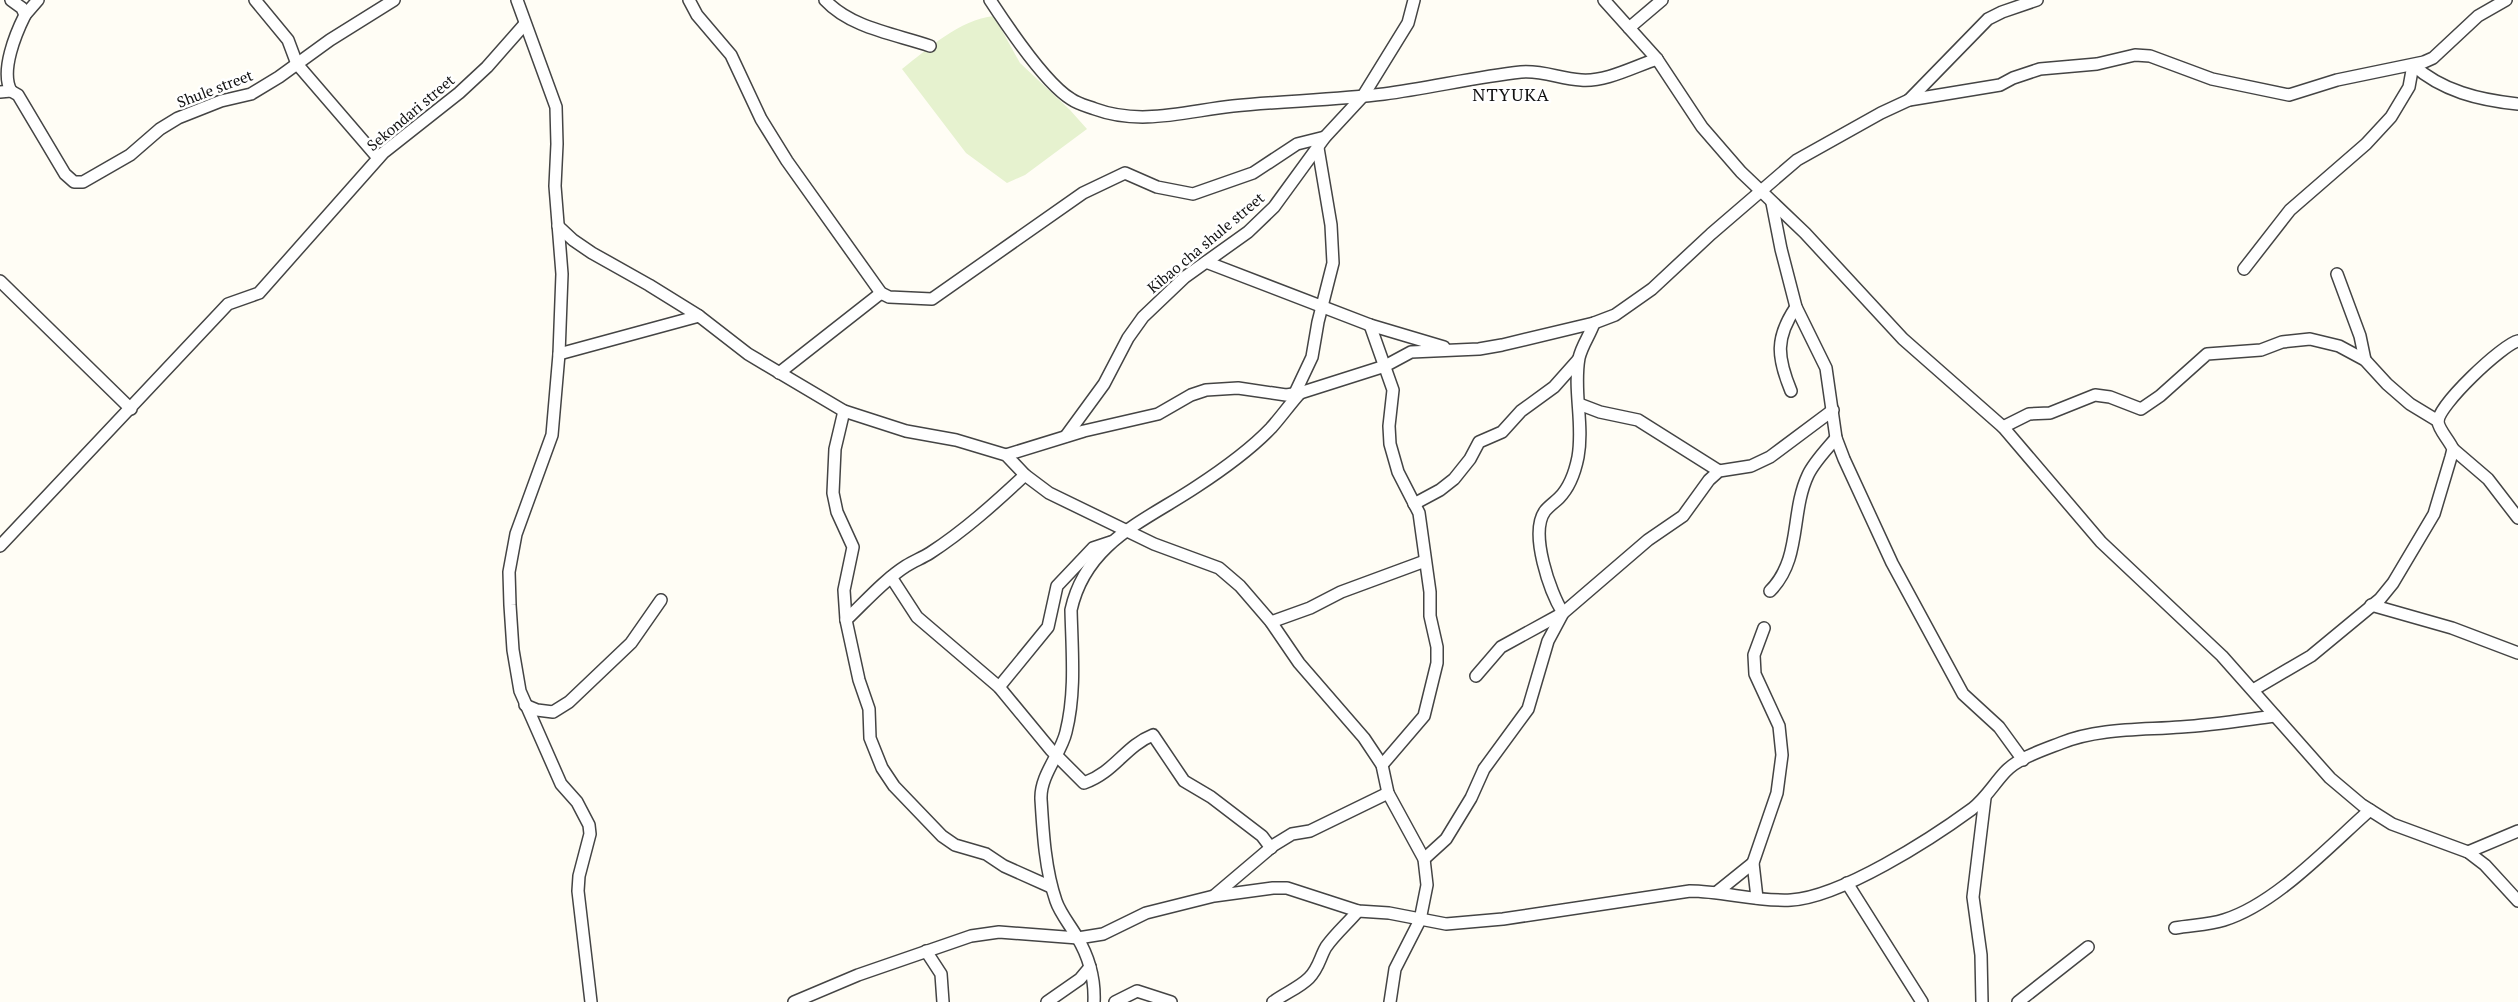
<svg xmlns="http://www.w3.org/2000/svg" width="2518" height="1002" font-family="'PT Serif',serif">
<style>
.pitch{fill:#e6f2cf}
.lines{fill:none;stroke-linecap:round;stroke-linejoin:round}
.minor-casing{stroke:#444;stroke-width:14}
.minor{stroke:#fff;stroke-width:11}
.labels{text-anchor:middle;stroke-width:5;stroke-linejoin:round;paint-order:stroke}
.street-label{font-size:15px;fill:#111;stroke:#fff}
.quarter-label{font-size:18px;letter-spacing:1px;fill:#111;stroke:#fff}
</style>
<rect width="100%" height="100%" fill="#fffdf5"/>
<!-- pitch -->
<path class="pitch" d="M994,16L1020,63L1070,110L1087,129L1025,175L1007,183L966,153L902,69C929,48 959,20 994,16Z"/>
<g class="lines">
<!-- minor casing -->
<g class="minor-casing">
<g id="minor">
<path d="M11,0L22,8L25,15C16,33 0,71 11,91"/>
<path d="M255,0L288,40L297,64L378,158"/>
<path d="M517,0L556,107L557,144L555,186L562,274L559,354L552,435L516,534L509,572L510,605L513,650L520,691L561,784L577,802L589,825L590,834L579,876L578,891L591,1002"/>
<path d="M689,0L697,15L731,55L761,119L787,161L881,293L889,297L932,299L1083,193L1125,173L1157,187L1193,194L1253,173L1297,144L1325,137"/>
<path d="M825,0C851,28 895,34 930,46"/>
<path d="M990,0C1007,26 1045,83 1071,99C1078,104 1087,106 1095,109C1141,126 1187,111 1233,106C1283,101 1334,100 1384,94C1430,88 1475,77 1521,72C1543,70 1560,79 1581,80C1606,82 1633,67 1657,59"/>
<path d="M1604,0L1657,59L1702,127L1741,172L1805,233L1903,339L2003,427L2101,542L2222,656L2330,778L2362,805L2392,824L2468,852L2485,865L2518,901"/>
<path d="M25,15L38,0"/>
<path d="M1629,28L1662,0"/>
<path d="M2413,65C2442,91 2479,100 2518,104"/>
<path d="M0,92L11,91L18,95L65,174L74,182H83L130,155L160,129L178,118L221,101L251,94L279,77L330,40L394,0"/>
<path d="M1909,100L1988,19L2002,12L2037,0"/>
<path d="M1772,203L1781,249L1796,307L1826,368L1836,438L1844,459L1892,563L1963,694L1999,727L2023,760"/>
<path d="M558,226L573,240L592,253L649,285L699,316L748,354L844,411L906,431L956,440L1006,455L1025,475L1049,493L1154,544L1219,568L1240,586L1271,622L1299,663L1364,738L1382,765L1388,793L1424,859L1427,885L1420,920L1395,969L1390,1002"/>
<path d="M1206,262L1370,325L1444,347"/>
<path d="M2244,269L2290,210L2366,144L2391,117L2409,87L2413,65"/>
<path d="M2337,274L2360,336L2365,360"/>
<path d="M0,281L131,409"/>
<path d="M1370,325L1393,390L1389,426L1390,444L1398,472L1419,513L1430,592V616L1437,647V663L1424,716L1382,765"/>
<path d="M559,354L699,316"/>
<path d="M779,373L881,293"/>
<path d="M1791,391C1777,357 1775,338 1796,307"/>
<path d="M1295,393L1312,357L1318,322L1333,263L1331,225L1318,148"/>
<path d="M1579,404L1600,412L1638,420L1719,471"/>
<path d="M844,411L835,449L833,493L837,512L853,547L844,590L846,620"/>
<path d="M2003,427L2029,414L2050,413L2095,395L2110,397L2141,409L2160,396L2207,354L2261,350L2282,342L2310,339L2339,346L2365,360L2387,384L2410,404L2438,421"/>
<path d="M1066,436L1104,384L1128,338L1143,317L1185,277L1248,232L1274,207L1325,137L1363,96L1408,23L1414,0"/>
<path d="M2453,449L2488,479L2518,518"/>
<path d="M1006,455L1084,431L1158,414L1191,395L1206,390L1238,388L1286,395L1300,393L1385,366L1411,352L1479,349L1502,345L1594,323L1615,315L1652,289L1711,234L1797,160L1881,113L1909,100L2000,85L2013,78L2040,69L2097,64L2135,55L2150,56L2212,79L2289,95L2337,80L2424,62L2433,58L2478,16L2506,0"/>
<path d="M1025,475C995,503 964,531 930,553C922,558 914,561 906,566C884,580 865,602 846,620L859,680L869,709L870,738L882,768L894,786L942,836L955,845L986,854L1004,866L1051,887"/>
<path d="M1414,504L1440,490L1454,479L1470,459L1479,442L1502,432L1521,411L1554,387L1578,360"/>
<path d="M0,546L228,304L259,293L383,153L459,93L487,67L524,25"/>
<path d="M891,577L917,617L999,687L1051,750L1084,783C1115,772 1125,746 1153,735L1184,781L1211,797L1262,836L1271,848"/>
<path d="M1770,591C1802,559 1790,513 1808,475C1814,462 1827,449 1836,438"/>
<path d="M2371,605L2452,628L2518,653"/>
<path d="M1271,622L1310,608L1341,592L1425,561"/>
<path d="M1476,676L1501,647L1563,613C1550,592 1529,533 1545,511C1549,506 1555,502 1559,498C1570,487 1575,472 1578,457C1584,424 1573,391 1579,358C1582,345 1590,335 1594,323"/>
<path d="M999,687L1048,627L1057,586L1093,548L1111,542"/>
<path d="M2253,690L2311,656L2380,599L2393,583L2434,514L2451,457L2453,449C2449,440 2439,430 2438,422C2437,406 2503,344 2518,341"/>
<path d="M525,705L537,710L553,712L569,702L631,643L661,600"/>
<path d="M2468,852L2518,831"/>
<path d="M1424,859L1446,839L1471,798L1484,769L1528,709L1548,641L1563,613L1648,540L1683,516L1709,480L1719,471L1751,466L1770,457L1833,410"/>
<path d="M1847,883L1922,1002"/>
<path d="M1717,892L1753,863"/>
<path d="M1215,895L1274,845L1292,834L1310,831L1388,793"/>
<path d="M1757,898L1753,863L1777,793L1782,755L1779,726L1755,674L1754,655L1764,628"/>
<path d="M2175,928C2191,925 2209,925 2224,920C2276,904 2329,846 2370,810"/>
<path d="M926,951L941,974L943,1002"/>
<path d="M794,1002L858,975L971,936L999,932L1078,938L1103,934L1146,913L1214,896L1273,888H1287L1358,911L1389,913L1446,924L1503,919L1690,891C1723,891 1757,902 1791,900C1841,897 1931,839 1972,809C1986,798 1993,785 2005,772C2018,758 2043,750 2061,743C2098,728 2142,730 2181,727C2213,725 2244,720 2275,716"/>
<path d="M1047,1002L1080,979L1090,967"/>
<path d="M1094,1002C1095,979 1089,957 1077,937C1070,925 1060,913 1056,901C1045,869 1043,832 1041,799C1040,775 1061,754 1066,732C1076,692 1072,651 1071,610C1086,542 1145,521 1196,487C1222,470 1250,450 1271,428C1281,417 1290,404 1300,393"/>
<path d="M1115,1002L1137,991L1171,1002"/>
<path d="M1273,1002C1285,993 1299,988 1309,978C1319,968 1320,957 1326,947C1335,934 1348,923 1358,911"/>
<path d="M1982,1002L1981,955L1973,897L1985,798"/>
<path d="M2018,1002L2088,947"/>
</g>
</g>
<!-- minor -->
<use href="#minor" class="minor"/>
</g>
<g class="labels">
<!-- street labels -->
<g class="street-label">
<text transform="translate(215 89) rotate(-21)" y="5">Shule street</text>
<text transform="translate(411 113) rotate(-40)" y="5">Sekondari street</text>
<text transform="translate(1206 243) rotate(-40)" y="5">Kibao cha shule street</text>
</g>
<!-- quarter labels -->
<g class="quarter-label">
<text x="1511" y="101">NTYUKA</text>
</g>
</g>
</svg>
